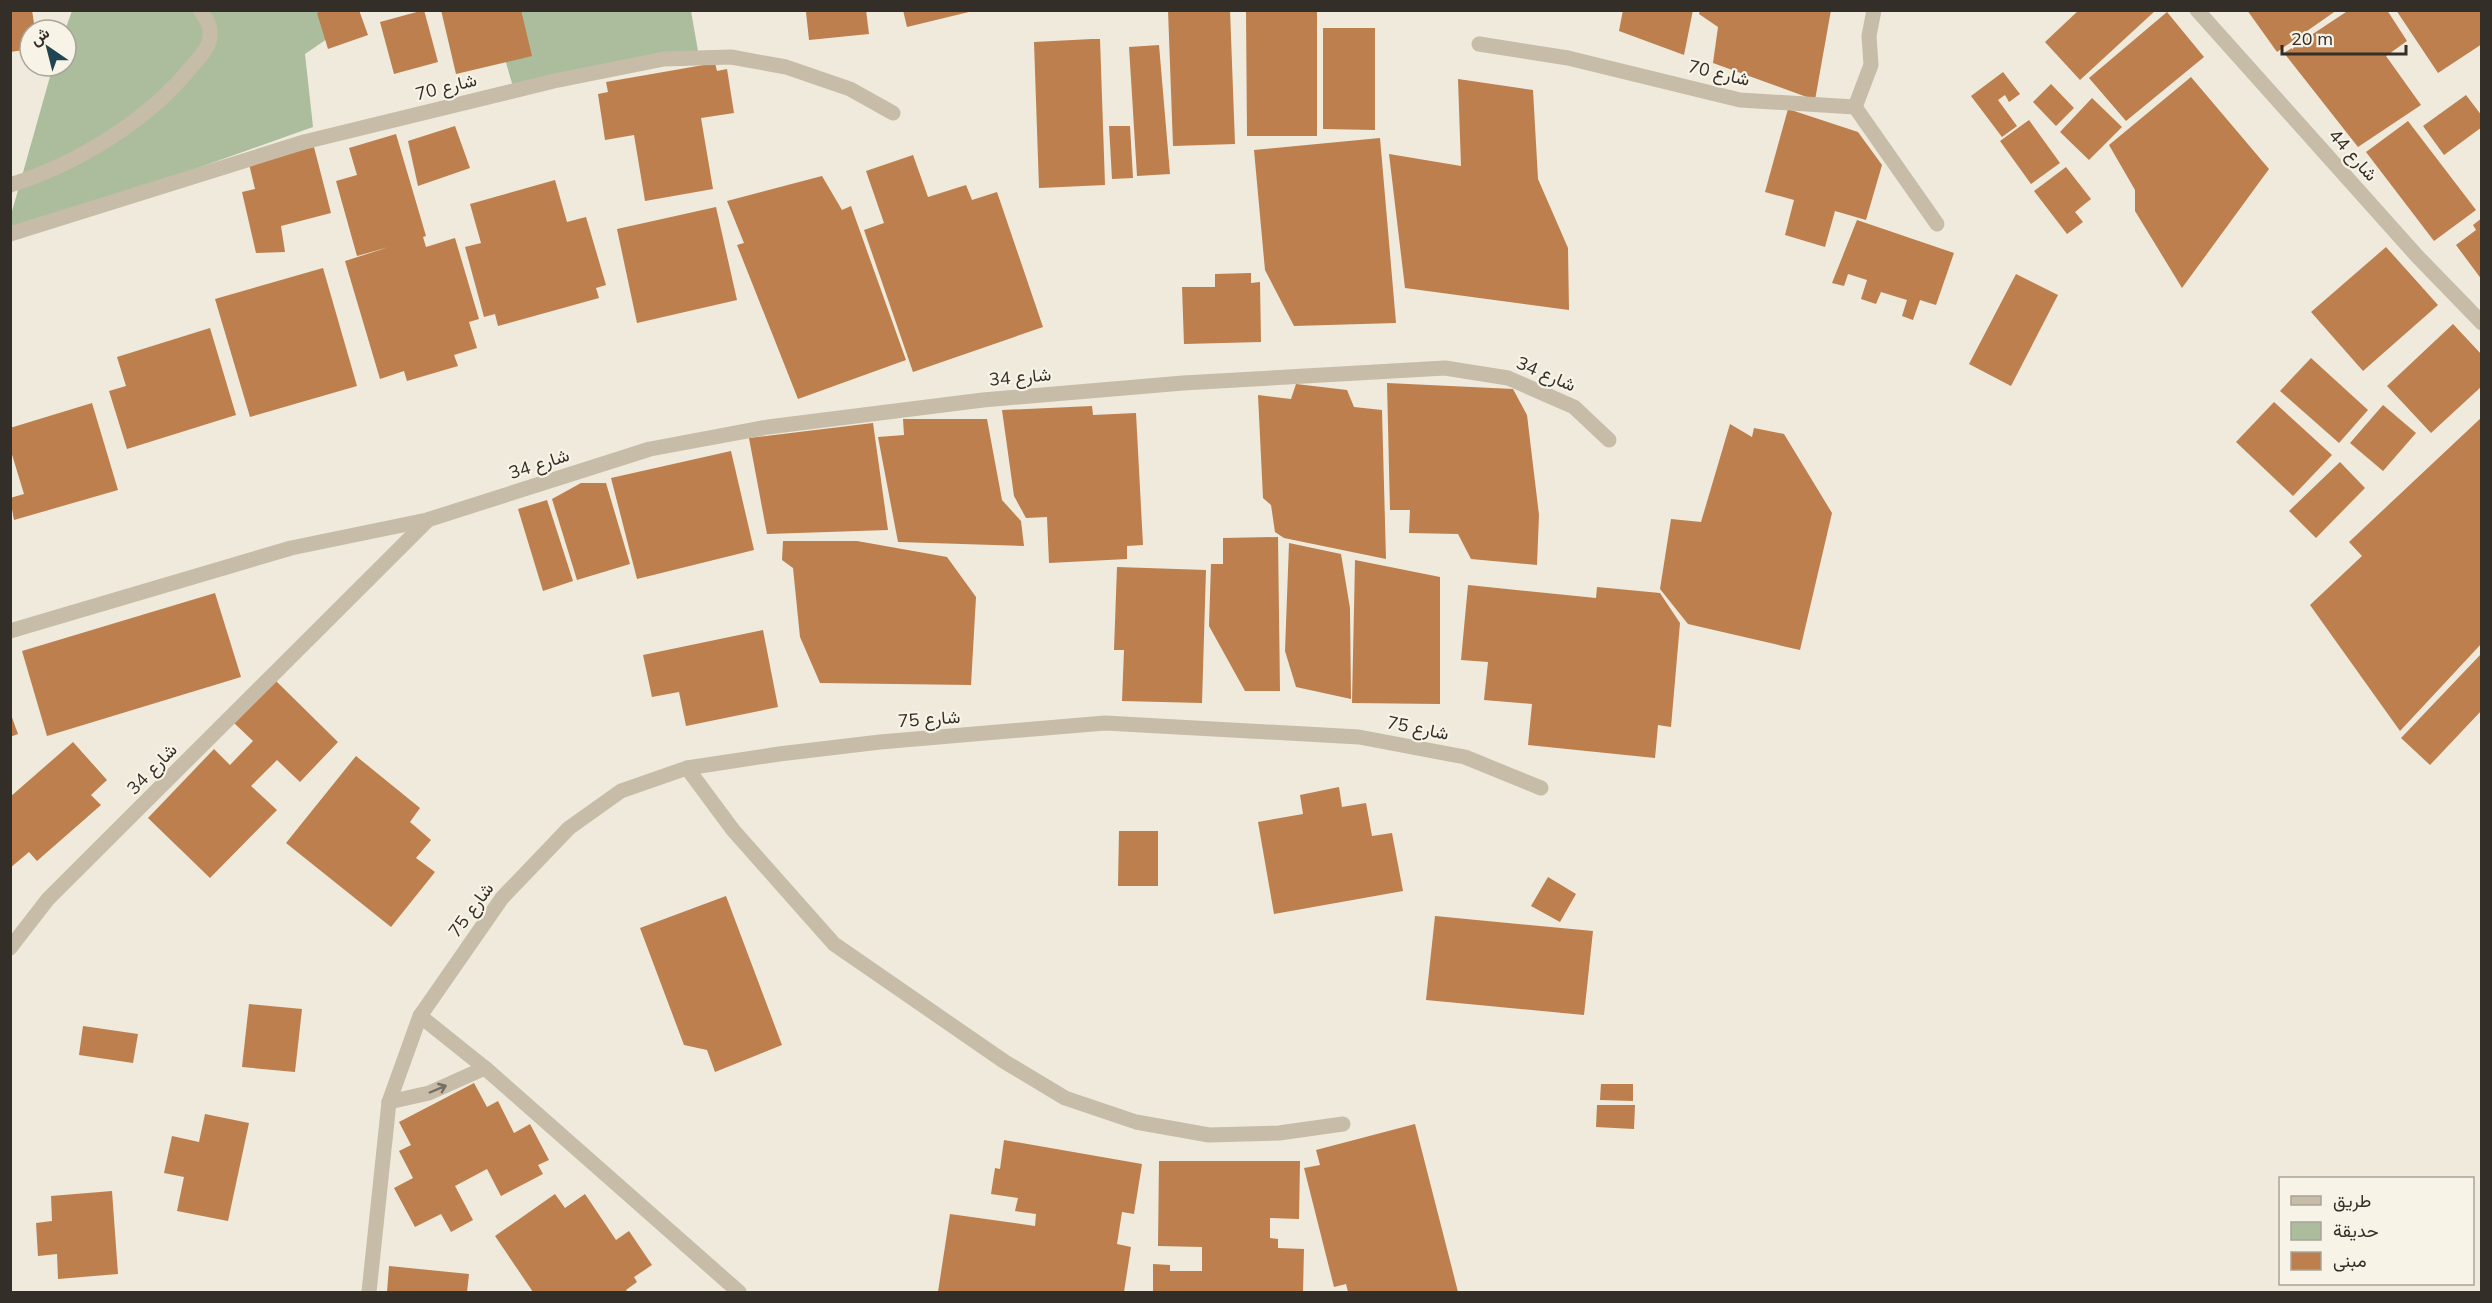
<svg xmlns="http://www.w3.org/2000/svg" width="2492" height="1303" font-family="Mulish,Vazirmatn,sans-serif">
<style>
.green{fill:#abbd9c}
.building{fill:#bc7f4d}
.lines{fill:none;stroke-linecap:round;stroke-linejoin:round}
.street{stroke:#c6bca8;stroke-width:15}
.oneway{stroke:#766e62}
.labels{text-anchor:middle;stroke-width:4.5;stroke-linejoin:round;paint-order:stroke}
.street-label{font-size:18px;fill:#342e28;stroke:#f7f3e7}
</style>
<rect width="100%" height="100%" fill="#efeadb"/>
<!-- green -->
<g class="green">
<path d="M72,11H343L346,26L305,54L313,127L11,234V215L53,66H66L65,30Z"/>
<path d="M491,11H691L698,51L514,90Z"/>
</g>
<!-- building -->
<g class="building">
<path d="M10,10H32L35,30H30V49L10,52Z"/>
<path d="M325,10H359L368,35L328,49L317,13Z"/>
<path d="M424,10L438,62L394,74L380,22Z"/>
<path d="M441,10H521L532,56L456,74Z"/>
<path d="M820,10H866L869,34L809,40L806,12Z"/>
<path d="M903,10H973V11L907,27Z"/>
<path d="M1168,10H1230L1235,144L1173,146Z"/>
<path d="M1623,10H1693L1684,55L1619,31Z"/>
<path d="M1700,10H1831L1815,100L1713,63L1718,27L1699,14Z"/>
<path d="M2079,10H2156L2080,80L2045,42Z"/>
<path d="M2247,10H2337L2277,52Z"/>
<path d="M2349,10H2387L2407,41L2386,56L2421,105L2358,147L2284,53Z"/>
<path d="M2396,10H2482V44L2438,73Z"/>
<path d="M1246,11H1317V136H1247Z"/>
<path d="M2167,12L2204,57L2126,121L2089,78Z"/>
<path d="M1323,28H1375V130L1323,129Z"/>
<path d="M1092,39H1100L1105,185L1039,188L1034,42Z"/>
<path d="M1159,45L1170,174L1137,176L1129,47Z"/>
<path d="M715,63L717,71L727,69L734,113L701,118L713,189L645,201L634,135L605,140L598,94L608,92L606,82Z"/>
<path d="M2003,72L2020,94L2009,102L2005,95L1998,100L2017,126L2002,137L1971,96Z"/>
<path d="M2191,77L2269,169L2182,288L2135,211V190L2109,145Z"/>
<path d="M1458,79L1533,90L1538,179L1568,248L1569,310L1405,288L1389,154L1461,166Z"/>
<path d="M2051,84L2074,108L2056,126L2033,102Z"/>
<path d="M2466,95L2482,116V127L2444,155L2423,126Z"/>
<path d="M2092,98L2122,127L2089,160L2060,132Z"/>
<path d="M1788,109L1858,132L1882,165L1866,220L1835,211L1825,247L1785,235L1794,200L1765,192Z"/>
<path d="M2029,120L2060,163L2031,184L2000,141Z"/>
<path d="M2408,121L2476,210L2434,241L2366,152Z"/>
<path d="M455,126L470,168L418,186L408,141Z"/>
<path d="M1109,126H1130L1133,178L1112,179Z"/>
<path d="M396,134L426,236L423,237L426,247L455,238L479,319L469,322L477,348L454,355L458,366L407,381L404,371L380,379L345,261L389,247L357,256L336,181L357,175L349,148Z"/>
<path d="M1380,138L1396,323L1294,326L1265,270L1254,150Z"/>
<path d="M314,147L331,213L281,226L285,252L256,253L242,192L255,189L249,164Z"/>
<path d="M913,155L928,197L966,185L972,200L997,192L1043,327L913,372L864,230L884,223L866,171Z"/>
<path d="M2066,167L2091,199L2075,212L2083,222L2067,234L2034,191Z"/>
<path d="M822,176L842,210L851,206L906,360L798,399L737,245L744,243L727,201Z"/>
<path d="M555,180L567,222L586,217L606,285L596,288L599,298L498,326L495,314L484,317L465,247L481,243L470,204Z"/>
<path d="M716,207L737,300L637,323L617,229Z"/>
<path d="M2482,218V280L2456,245L2476,230L2473,225Z"/>
<path d="M1857,220L1954,253L1936,305L1920,300L1913,320L1902,316L1907,300L1881,292L1876,304L1861,299L1867,280L1848,274L1844,286L1832,283Z"/>
<path d="M2386,247L2438,305L2363,371L2311,312Z"/>
<path d="M323,268L357,386L250,417L215,299Z"/>
<path d="M1251,273V283L1260,282L1261,342L1184,344L1182,287H1215V274Z"/>
<path d="M2016,274L2058,295L2011,386L1969,364Z"/>
<path d="M2453,324L2482,355V386L2431,433L2387,386Z"/>
<path d="M210,328L236,415L127,449L109,391L126,386L117,357Z"/>
<path d="M2311,358L2368,410L2339,443L2280,391Z"/>
<path d="M1387,383L1513,389L1527,415L1539,515L1537,565L1471,559L1458,534L1409,533L1410,510H1390Z"/>
<path d="M1296,384L1347,390L1354,407L1382,410L1386,559L1284,538L1275,532L1271,505L1263,498L1258,395L1291,399Z"/>
<path d="M2274,402L2332,455L2293,496L2236,442Z"/>
<path d="M92,403L118,490L14,520L10,498L24,494L10,448V428Z"/>
<path d="M2383,405L2416,433L2383,471L2350,443Z"/>
<path d="M1092,406L1093,415L1136,413L1143,545L1127,546V559L1049,563L1047,517L1026,518L1014,496L1002,410Z"/>
<path d="M2482,417V643L2400,731L2310,605L2362,556L2349,542Z"/>
<path d="M903,419H987L1002,500L1021,521L1024,546L898,542L878,437L904,435Z"/>
<path d="M873,423L888,530L767,534L749,438Z"/>
<path d="M1730,424L1752,437L1754,428L1784,434L1832,513L1800,650L1688,624L1660,589L1671,519L1701,522Z"/>
<path d="M731,451L754,550L637,579L611,478Z"/>
<path d="M2340,462L2365,488L2316,538L2289,511Z"/>
<path d="M581,483H606L630,564L577,580L552,499Z"/>
<path d="M547,500L573,581L543,591L518,509Z"/>
<path d="M1278,537L1280,691H1245L1209,626L1211,564H1223V538Z"/>
<path d="M783,541H857L947,557L976,597L971,685L820,683L800,637L793,568L782,560Z"/>
<path d="M1289,543L1341,554L1350,608L1351,699L1296,687L1285,651Z"/>
<path d="M1355,560L1440,577V704L1352,703Z"/>
<path d="M1117,567L1206,570L1202,703L1122,701L1124,650H1114Z"/>
<path d="M1468,585L1596,598L1597,587L1660,593L1680,623L1671,727L1658,725L1655,758L1528,745L1532,704L1484,700L1488,662L1461,660Z"/>
<path d="M215,593L241,677L47,736L22,651Z"/>
<path d="M763,630L778,707L686,726L679,692L652,697L643,655Z"/>
<path d="M2482,653V710L2430,765L2401,738Z"/>
<path d="M276,681L338,742L300,782L277,760L251,786L277,810L210,878L148,818L214,749L230,765L253,741L234,723Z"/>
<path d="M10,712L18,734L10,737Z"/>
<path d="M73,742L107,780L91,795L101,805L37,861L29,852L10,868V797Z"/>
<path d="M356,756L420,808L410,822L431,840L416,858L435,872L391,927L286,843Z"/>
<path d="M1339,787L1342,807L1366,803L1372,836L1392,833L1403,891L1274,914L1258,822L1303,814L1300,795Z"/>
<path d="M1119,831H1158V886H1118Z"/>
<path d="M1548,877L1576,894L1560,922L1531,906Z"/>
<path d="M726,896L782,1045L715,1072L707,1050L684,1045L640,928Z"/>
<path d="M1435,916L1593,931L1584,1015L1426,1000Z"/>
<path d="M249,1004L302,1009L295,1072L242,1067Z"/>
<path d="M83,1026L138,1034L133,1063L79,1055Z"/>
<path d="M474,1083L487,1107L498,1101L514,1133L530,1124L549,1160L538,1165L543,1174L501,1196L487,1169L455,1186L473,1220L451,1232L441,1214L415,1227L394,1188L413,1178L399,1151L411,1145L399,1122Z"/>
<path d="M1601,1084H1633V1101L1600,1100Z"/>
<path d="M1597,1105H1635L1634,1129L1596,1127Z"/>
<path d="M205,1114L249,1123L228,1221L177,1211L184,1177L164,1173L172,1136L199,1142Z"/>
<path d="M1415,1124L1458,1292H1348L1346,1284L1334,1287L1304,1168L1320,1165L1316,1150Z"/>
<path d="M1004,1140L1142,1164L1134,1214L1122,1212L1117,1244L1131,1247L1124,1292H938L950,1214L1035,1226L1036,1214L1015,1211L1018,1198L991,1194L995,1168L1000,1169Z"/>
<path d="M1159,1161H1300L1299,1219L1270,1218V1238L1278,1239V1248L1304,1249L1303,1292H1153V1264L1170,1265V1271H1202V1247L1158,1246Z"/>
<path d="M112,1191L118,1274L58,1279L57,1254L38,1256L36,1223L52,1221L51,1196Z"/>
<path d="M555,1194L565,1208L585,1194L616,1240L629,1231L652,1265L634,1277L637,1282L626,1290L628,1292H533L495,1236Z"/>
<path d="M389,1266L469,1274L467,1292H387Z"/>
</g>
<g class="lines">
<!-- street -->
<g class="street">
<path d="M2197,10L2417,256L2482,323"/>
<path d="M1479,44L1568,58L1740,100L1855,107L1871,65L1869,36L1874,10"/>
<path d="M1855,107L1937,224"/>
<path d="M10,185C77,164 149,120 192,66C201,56 212,45 210,31C210,23 204,16 200,10"/>
<path d="M10,234L304,142L554,81L664,59L731,57L786,67L850,89L893,113"/>
<path d="M10,631L291,548L427,520L650,449L768,427L983,400L1183,383L1445,368L1508,378L1574,407L1609,440"/>
<path d="M687,768L733,830L834,944L1005,1062L1065,1098L1136,1122L1209,1135L1279,1133L1343,1124"/>
<path d="M10,948L48,899L427,521"/>
<path d="M420,1016L485,1068L739,1292"/>
<path d="M389,1102L429,1093L485,1068"/>
<path d="M369,1292L389,1102L420,1016L502,898L569,828L621,791L687,768L779,754L880,742L1105,723L1359,737L1465,757L1541,788"/>
</g>
</g>
<!-- one-way arrows -->
<defs><path id="oneway-shaft" d="M-6 0H5M1.5-3L5.5 0L1.5 3" fill="none" stroke-width="1.6" stroke-linecap="round" stroke-linejoin="round" transform="scale(1.5)"/></defs>
<use class="oneway" href="#oneway-shaft" transform="translate(438 1089) rotate(-23)"/>
<g class="labels">
<!-- street labels -->
<g class="street-label">
<text transform="translate(1719 73) rotate(13)" y="6">شارع 70</text>
<text transform="translate(446 87) rotate(-14)" y="6">شارع 70</text>
<text transform="translate(2353 155) rotate(48)" y="6">شارع 44</text>
<text transform="translate(1546 374) rotate(23)" y="6">شارع 34</text>
<text transform="translate(1020 377) rotate(-5)" y="6">شارع 34</text>
<text transform="translate(539 464) rotate(-18)" y="6">شارع 34</text>
<text transform="translate(929 719) rotate(-4)" y="6">شارع 75</text>
<text transform="translate(1418 728) rotate(11)" y="6">شارع 75</text>
<text transform="translate(152 769) rotate(-46)" y="6">شارع 34</text>
<text transform="translate(471 910) rotate(-54)" y="6">شارع 75</text>
</g>
</g>
<!-- border -->
<rect width="2492" height="1303" fill="none" stroke="#342e28" stroke-width="24"/>
<!-- legend -->
<rect x="2279" y="1177" width="195" height="108" fill="#f7f3e7" stroke="#a9a49b" stroke-width="1.5"/>
<rect x="2291" y="1196" width="30" height="9" fill="#c6bca8" stroke="#a9a49b" stroke-width="1.5"/>
<text x="2333" y="1207" font-size="18" fill="#342e28">طريق</text>
<rect x="2291" y="1222" width="30" height="18" fill="#abbd9c" stroke="#a9a49b" stroke-width="1.5"/>
<text x="2333" y="1237" font-size="18" fill="#342e28">حديقة</text>
<rect x="2291" y="1252" width="30" height="18" fill="#bc7f4d" stroke="#a9a49b" stroke-width="1.5"/>
<text x="2333" y="1267" font-size="18" fill="#342e28">مبنى</text>
<!-- north arrow -->
<g transform="translate(48 48) rotate(325)"><circle r="28" fill="#f7f3e7" stroke="#a9a49b" stroke-width="1.5"/>
<path d="M0-4.5L10 22L0 15L-10 22Z" fill="#214452"/>
<text y="-9" font-size="16" font-weight="bold" text-anchor="middle" fill="#342e28">ش</text>
</g>
<!-- scale -->
<path d="M2282 45v9h124v-9" fill="none" stroke="#342e28" stroke-width="3"/>
<text x="2291" y="45" font-size="18" fill="#342e28" stroke="#f7f3e7" stroke-width="4.5" paint-order="stroke">20 m</text>
</svg>
